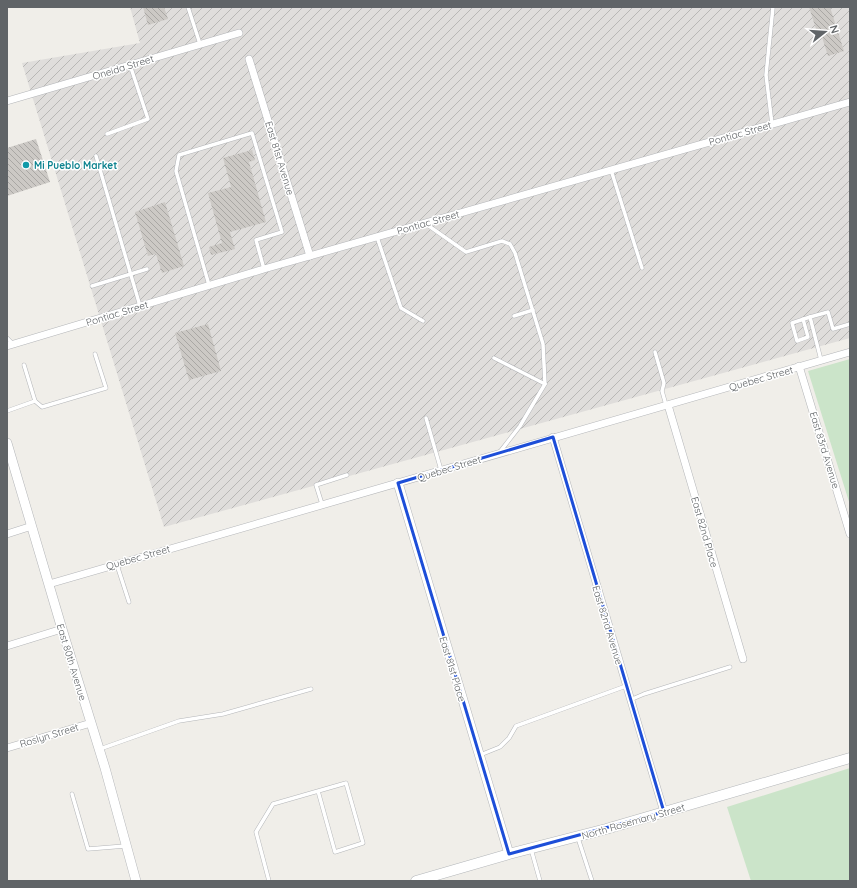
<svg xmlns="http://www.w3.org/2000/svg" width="857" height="888" font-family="Quicksand,sans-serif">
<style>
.industrial{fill:url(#industrial-furrows)}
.grass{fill:#cbe4c9}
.building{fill:url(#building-back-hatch)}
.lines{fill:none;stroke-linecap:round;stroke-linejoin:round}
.service-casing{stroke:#b4b6b9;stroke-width:4.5}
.minor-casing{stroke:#b4b6b9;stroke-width:8}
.tertiary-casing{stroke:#b4b6b9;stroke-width:10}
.secondary-casing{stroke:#b3b6b9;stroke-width:11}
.service{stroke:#fff;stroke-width:3.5}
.minor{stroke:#fff;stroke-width:7}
.tertiary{stroke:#fff;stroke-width:9}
.secondary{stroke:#fff;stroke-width:10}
.marked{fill:none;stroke:#1d4ed8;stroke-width:3;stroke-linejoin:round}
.culture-dot{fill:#0f9aa8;stroke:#fff;stroke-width:1.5}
.labels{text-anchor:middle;stroke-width:3;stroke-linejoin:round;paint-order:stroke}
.street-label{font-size:10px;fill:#606467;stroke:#fff}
.culture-label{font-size:10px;font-weight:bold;fill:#0d838f;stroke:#fff;text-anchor:start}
</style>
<defs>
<pattern id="industrial-furrows" width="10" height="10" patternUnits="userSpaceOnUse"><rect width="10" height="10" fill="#dfdddb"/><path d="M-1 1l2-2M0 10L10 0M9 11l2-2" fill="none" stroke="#b8b7b5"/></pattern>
<pattern id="building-back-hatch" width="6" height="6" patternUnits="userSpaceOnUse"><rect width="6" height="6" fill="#ccc9c5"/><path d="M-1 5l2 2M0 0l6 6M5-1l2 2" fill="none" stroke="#a9a7a4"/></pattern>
</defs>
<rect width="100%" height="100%" fill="#f0eee9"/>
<!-- industrial -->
<path class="industrial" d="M130,7H850V338L164,527L22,63L140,43Z"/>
<!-- grass -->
<g class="grass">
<path d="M850,359V505L808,371Z"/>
<path d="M850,768V881H751L727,807Z"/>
</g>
<!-- building -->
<g class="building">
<path d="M143,7H164L168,19L148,25Z"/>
<path d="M809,7H830L844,51L828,56L821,34L818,35Z"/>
<path d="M36,139L50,182L7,196V148Z"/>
<path d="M252,150L255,160L249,162L266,222L230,232L235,249L211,255L209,247L222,243L208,193L231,187L223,158Z"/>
<path d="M165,202L184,266L162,273L156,254L148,256L135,212Z"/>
<path d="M208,324L221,371L189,380L175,333Z"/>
</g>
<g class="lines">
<!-- service casing -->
<g class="service-casing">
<g id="service">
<path d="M188,7L200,44"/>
<path d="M772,124L766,75L773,7"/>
<path d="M107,134L148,119L130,65"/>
<path d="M96,156L140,306"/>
<path d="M611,170L642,268"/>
<path d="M426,224L466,252L502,241L510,244L515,253L543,344L545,384L520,426L499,453"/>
<path d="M377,237L401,308L423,321"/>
<path d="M209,285L176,171L179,155L252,133L282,232L256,240L264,269"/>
<path d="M92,286L147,269"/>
<path d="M514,316L533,310"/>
<path d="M803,319L808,337L797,341L792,323L810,317"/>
<path d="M7,338L13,344"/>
<path d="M655,352L664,383L662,391L666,405"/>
<path d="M494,358L545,384"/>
<path d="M821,360L810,317L828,312L833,329L850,324"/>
<path d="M35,401L42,407L106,388L95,354"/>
<path d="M7,411L35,401L24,365"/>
<path d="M426,418L441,470"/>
<path d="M322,504L316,485L347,475"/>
<path d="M117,565L129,602"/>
<path d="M630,700L644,694L730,667"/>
<path d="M100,749L179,721L223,714L311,689"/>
<path d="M480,755L500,747L509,738L516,726L626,686"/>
<path d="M72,794L88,849L125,846"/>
<path d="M578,838L592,881"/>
<path d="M531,849L540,881"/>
<path d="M269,881L256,832L273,804L346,783L363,843L335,852L318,791"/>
</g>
</g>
<!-- minor casing -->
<g class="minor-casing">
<g id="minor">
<path d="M249,59L310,256"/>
<path d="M7,101L239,33"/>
<path d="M7,346L264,269L850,102"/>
<path d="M799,366L850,534"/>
<path d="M668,405L743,659"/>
<path d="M553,437L664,812"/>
<path d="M7,534L32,526"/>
<path d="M49,584L850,352"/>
<path d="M7,646L62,629"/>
<path d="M7,748L91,723"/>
</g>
</g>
<!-- tertiary casing -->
<g class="tertiary-casing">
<g id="tertiary">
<path d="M7,443L62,629L105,768L136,881"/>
<path d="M398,483L509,854"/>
</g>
</g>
<!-- secondary casing -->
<g class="secondary-casing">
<path id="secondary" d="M416,881L509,854L606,829L850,758"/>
</g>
<!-- service -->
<use href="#service" class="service"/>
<!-- minor -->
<use href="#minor" class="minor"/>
<!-- tertiary -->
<use href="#tertiary" class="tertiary"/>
<!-- secondary -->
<use href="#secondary" class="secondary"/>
</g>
<!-- marked area -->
<path class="marked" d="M553,437L664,812L509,854L398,483Z"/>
<!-- markers -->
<circle class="culture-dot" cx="26" cy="165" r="4"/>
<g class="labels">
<!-- street labels -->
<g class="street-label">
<text transform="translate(123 67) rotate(-17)" y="4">Oneida Street</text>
<text transform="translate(740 133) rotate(-16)" y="4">Pontiac Street</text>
<text transform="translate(280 158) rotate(73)" y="4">East 81st Avenue</text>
<text transform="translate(428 222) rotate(-16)" y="4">Pontiac Street</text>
<text transform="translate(117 313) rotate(-17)" y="4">Pontiac Street</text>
<text transform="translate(761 378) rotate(-16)" y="4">Quebec Street</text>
<text transform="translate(825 450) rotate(73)" y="4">East 83rd Avenue</text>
<text transform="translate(449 468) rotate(-17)" y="4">Quebec Street</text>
<text transform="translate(705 532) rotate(74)" y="4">East 82nd Place</text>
<text transform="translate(138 557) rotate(-16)" y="4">Quebec Street</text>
<text transform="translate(608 625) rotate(73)" y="4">East 82nd Avenue</text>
<text transform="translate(72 662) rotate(73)" y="4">East 80th Avenue</text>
<text transform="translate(453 669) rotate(73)" y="4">East 81st Place</text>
<text transform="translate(49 735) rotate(-17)" y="4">Roslyn Street</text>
<text transform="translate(633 821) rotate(-16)" y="4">North Rosemary Street</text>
</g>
<!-- culture labels -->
<g class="culture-label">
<text x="34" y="169">Mi Pueblo Market</text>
</g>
</g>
<!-- border -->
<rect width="857" height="888" fill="none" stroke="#606467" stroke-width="16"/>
<!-- north arrow -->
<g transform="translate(825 32) rotate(73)" stroke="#ffffff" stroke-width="3" paint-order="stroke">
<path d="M0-3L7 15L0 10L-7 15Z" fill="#606467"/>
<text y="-6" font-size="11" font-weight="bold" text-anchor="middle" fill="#606467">N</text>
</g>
</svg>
